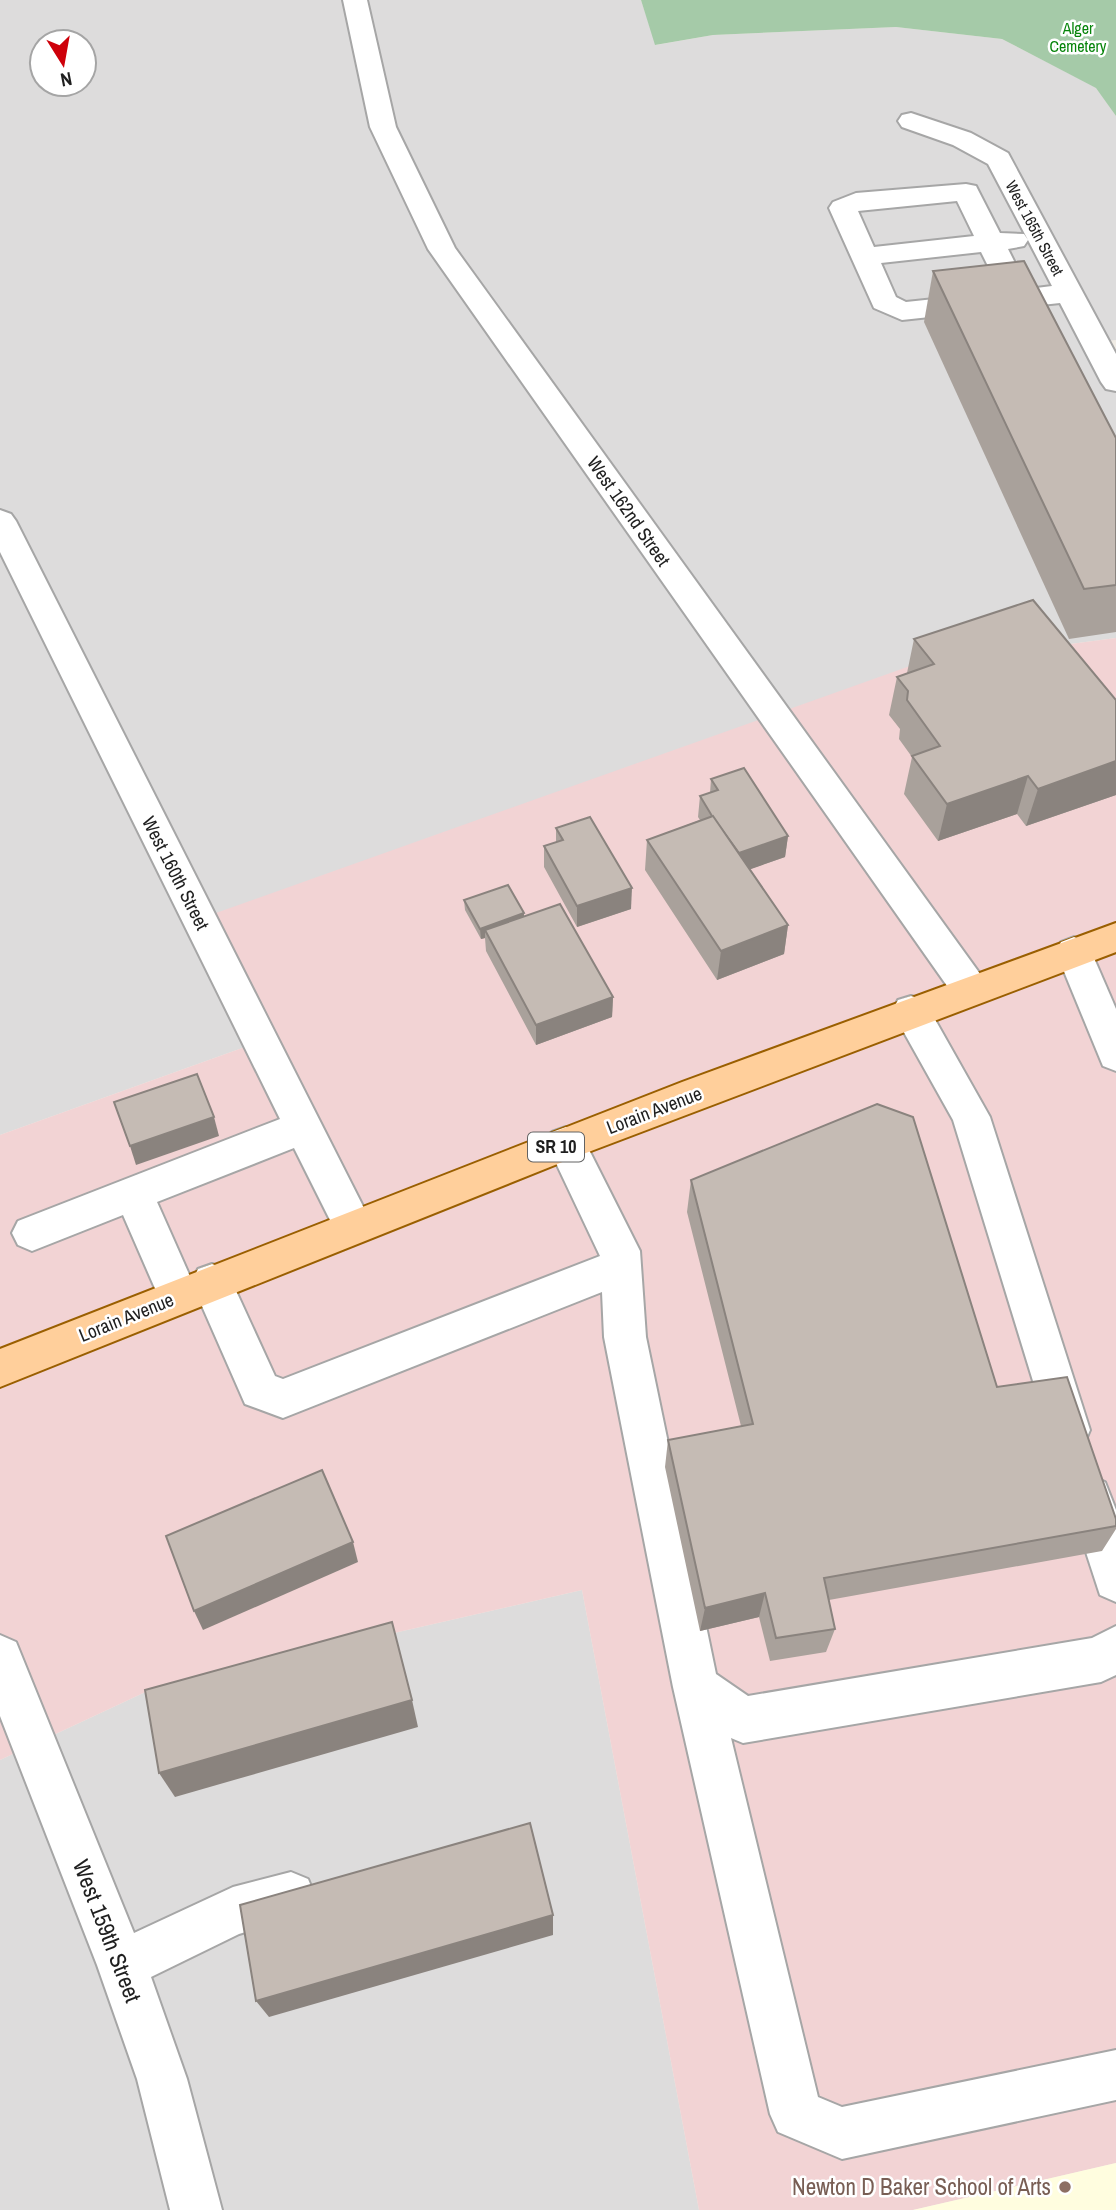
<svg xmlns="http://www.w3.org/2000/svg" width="1116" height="2210" font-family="'Archivo Narrow',sans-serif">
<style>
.residential{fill:#dddcdc;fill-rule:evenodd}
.commercial{fill:#f2d3d4}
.education{fill:#fffddf}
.cemetery{fill:#a5caa8}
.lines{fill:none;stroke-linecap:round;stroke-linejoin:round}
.minor-casing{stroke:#a6a6a6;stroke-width:4}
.major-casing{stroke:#9a5f00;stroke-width:4}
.minor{fill:#fff;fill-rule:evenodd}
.major{fill:#ffcf9b;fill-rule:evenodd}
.wall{fill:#a9a19b}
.shaded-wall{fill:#8a837e}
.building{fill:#c5bbb4;stroke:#8a837e;stroke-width:2}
.education-dot{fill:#8d6e63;stroke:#fff;stroke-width:2.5}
.labels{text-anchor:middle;stroke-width:5;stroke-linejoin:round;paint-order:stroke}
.far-park-label{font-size:16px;fill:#06840a;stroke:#fff}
.far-street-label{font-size:16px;fill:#1f1f1f;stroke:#fff}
.shield{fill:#fff;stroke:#626262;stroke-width:2}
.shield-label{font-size:18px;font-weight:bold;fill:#1f1f1f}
.street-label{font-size:19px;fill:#1f1f1f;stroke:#fff}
.near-street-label{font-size:23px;fill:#1f1f1f;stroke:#fff}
.near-education-label{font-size:23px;fill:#785e54;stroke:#fff;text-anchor:end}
</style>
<rect width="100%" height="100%" fill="#f0ece5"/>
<!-- residential -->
<g class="residential">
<path d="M0,0H641L656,45L713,35L896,27L1002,39L1097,88L1116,116V340L1106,341L1116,361V638L1055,646L245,1047L0,1135ZM42,42H84V84H42Z"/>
<path d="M582,1590L699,2210H0V1760L154,1688Z"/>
</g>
<!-- commercial -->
<path class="commercial" d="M1042,619L1055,646L1116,638V2163L913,2210H699L582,1590L154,1688L0,1760V1135L245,1047L185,924Z"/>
<!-- education -->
<path class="education" d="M1116,2163V2210H913Z"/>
<!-- cemetery -->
<path class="cemetery" d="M641,0H1116V116L1096,88L1002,39L896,27L713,35L655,45Z"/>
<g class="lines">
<!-- minor casing -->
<g class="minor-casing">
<g id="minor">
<path d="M343,0H367L396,127L455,248L983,978L989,989L983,1000L970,1004L957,1000L428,249L370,127Z"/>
<path d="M911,113L971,133L1008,153L1116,354V391L1106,389L1101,382L1060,303L902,320L874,308L829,208L833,202L856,193L966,184L976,186L979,192L1000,233L1024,234L1028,240L988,164L953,145L902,127L898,121L902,115ZM957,201L974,236L874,247L858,211ZM1028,240L1052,286L1028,289L1008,249L1024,246ZM981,252L1001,292L906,302L896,297L881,263Z"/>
<path d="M0,510L11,514L16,521L373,1226L367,1238L353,1243L339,1238L294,1148L157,1202L192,1281L198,1269L212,1264L226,1269L275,1376L283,1379L600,1256L547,1144L552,1132L566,1127L580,1132L640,1251L646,1337L716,1674L748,1696L1092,1638L1116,1626V1675L1101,1682L743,1743L731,1738L818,2097L842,2107L1116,2050V2100L842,2159L778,2132L770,2114L673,1687L604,1337L602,1292L283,1418L245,1404L198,1297L192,1309L178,1314L164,1309L123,1215L32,1251L18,1245L12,1233L18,1221L280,1119L0,552Z"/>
<path d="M1074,937L1087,942L1116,1009V1071L1103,1066L1056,952L1061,942Z"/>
<path d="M911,996L924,1000L990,1117L1090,1430L1084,1444L1069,1450L1054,1444L1048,1430L953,1120L892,1011L898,1000Z"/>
<path d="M1090,1476L1105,1482L1116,1510V1602L1100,1595L1068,1497L1075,1482Z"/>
<path d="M0,1635L16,1642L134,1933L233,1887L291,1872L308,1879L315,1896L308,1913L239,1934L151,1977L187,2079L222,2210H170L137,2079L97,1965L0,1716Z"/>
</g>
</g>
<!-- major casing -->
<g class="major-casing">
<path id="major" d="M1116,923V952L570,1159L0,1387V1349L682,1082Z"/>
</g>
<!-- minor -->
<use href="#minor" class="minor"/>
<!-- major -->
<use href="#major" class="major"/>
</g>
<!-- wall -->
<g class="wall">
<path d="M933,271L1116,438V632L1069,639L924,322Z"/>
<path d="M914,639L1116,700V795L1026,826L1017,814L938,841L904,794L912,757L899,739L900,729L889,715L897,677L907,673Z"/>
<path d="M711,779L788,836L785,857L750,869L788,925L784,954L717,980L645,870L647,840L700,820L698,817L700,796L710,793Z"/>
<path d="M556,828L631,909L577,927L544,867V846L556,842Z"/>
<path d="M464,900L524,917L613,997L612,1017L536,1045L486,951L485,938L481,939L465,910Z"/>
<path d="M691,1180L997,1387L1116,1519V1529L1102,1551L829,1600L835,1629L826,1652L770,1661L759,1617L700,1631L665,1467L668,1440L741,1426L687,1212Z"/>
</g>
<!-- shaded-wall -->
<g class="shaded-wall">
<path d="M1116,761V795L1026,826L1038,789Z"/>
<path d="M1028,776L1017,814L938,841L947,804Z"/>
<path d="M788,836L785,857L734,875L736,854Z"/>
<path d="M632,888L631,909L577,927V906Z"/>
<path d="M524,913V924L485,930V938L481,939L480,929Z"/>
<path d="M788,925L784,954L717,980L721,951Z"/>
<path d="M613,997L612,1017L536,1045V1025Z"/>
<path d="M214,1117L219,1136L136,1165L130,1146Z"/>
<path d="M353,1542L358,1562L203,1630L194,1611Z"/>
<path d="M765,1593L759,1617L700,1631L705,1608Z"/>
<path d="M412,1700L418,1727L175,1797L159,1773Z"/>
<path d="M553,1915V1935L269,2017L256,2001Z"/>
</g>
<!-- building -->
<g class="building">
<path d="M1024,261L1116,438V585L1084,589L933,271Z"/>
<path d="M1033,600L1116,700V761L1038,789L1028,776L947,804L912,756L940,746L907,700L908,691L897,677L934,664L914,639Z"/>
<path d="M744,768L788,836L739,853L712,816L700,796L718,790L711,779Z"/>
<path d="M713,816L788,925L721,951L647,840Z"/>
<path d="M590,817L632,888L577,906L544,846L563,840L556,828Z"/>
<path d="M508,885L524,913L480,929L464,900Z"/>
<path d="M560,904L613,997L536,1025L485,930Z"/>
<path d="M197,1074L214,1117L130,1146L114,1102Z"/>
<path d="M877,1104L913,1117L997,1387L1067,1377L1116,1519V1526L824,1578L835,1629L776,1638L765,1593L705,1608L668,1440L753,1424L691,1180Z"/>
<path d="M322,1470L353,1542L194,1611L166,1536Z"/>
<path d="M392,1622L412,1700L159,1773L145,1690Z"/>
<path d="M530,1823L553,1915L256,2001L240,1905Z"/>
</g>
<!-- markers -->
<circle class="education-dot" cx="1065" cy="2187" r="7"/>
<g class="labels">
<!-- far-park labels -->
<g class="far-park-label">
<text x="1078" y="34">Alger<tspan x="1078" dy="18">Cemetery</tspan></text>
</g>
<!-- far-street labels -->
<g class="far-street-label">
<text transform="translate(1035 228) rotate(62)" y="6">West 165th Street</text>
</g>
<!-- shield labels -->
<rect class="shield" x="528" y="1132.5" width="56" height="29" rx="5"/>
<g class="shield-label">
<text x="556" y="1153">SR 10</text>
</g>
<!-- street labels -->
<g class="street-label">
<text transform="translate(629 511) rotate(55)" y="7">West 162nd Street</text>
<text transform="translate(176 873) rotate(63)" y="7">West 160th Street</text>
<text transform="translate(654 1110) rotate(-21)" y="7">Lorain Avenue</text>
<text transform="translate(126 1317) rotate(-22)" y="7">Lorain Avenue</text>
</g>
<!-- near-street labels -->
<g class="near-street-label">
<text transform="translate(107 1931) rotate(69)" y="8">West 159th Street</text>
</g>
<!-- near-education labels -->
<g class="near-education-label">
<text x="1051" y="2195">Newton D Baker School of Arts</text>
</g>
</g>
<!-- north arrow -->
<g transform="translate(63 63) rotate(169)"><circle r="33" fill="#ffffff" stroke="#a5a5a5" stroke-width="2"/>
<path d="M0-5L12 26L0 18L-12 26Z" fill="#ce000a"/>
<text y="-10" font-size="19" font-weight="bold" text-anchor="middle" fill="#1f1f1f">N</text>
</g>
</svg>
